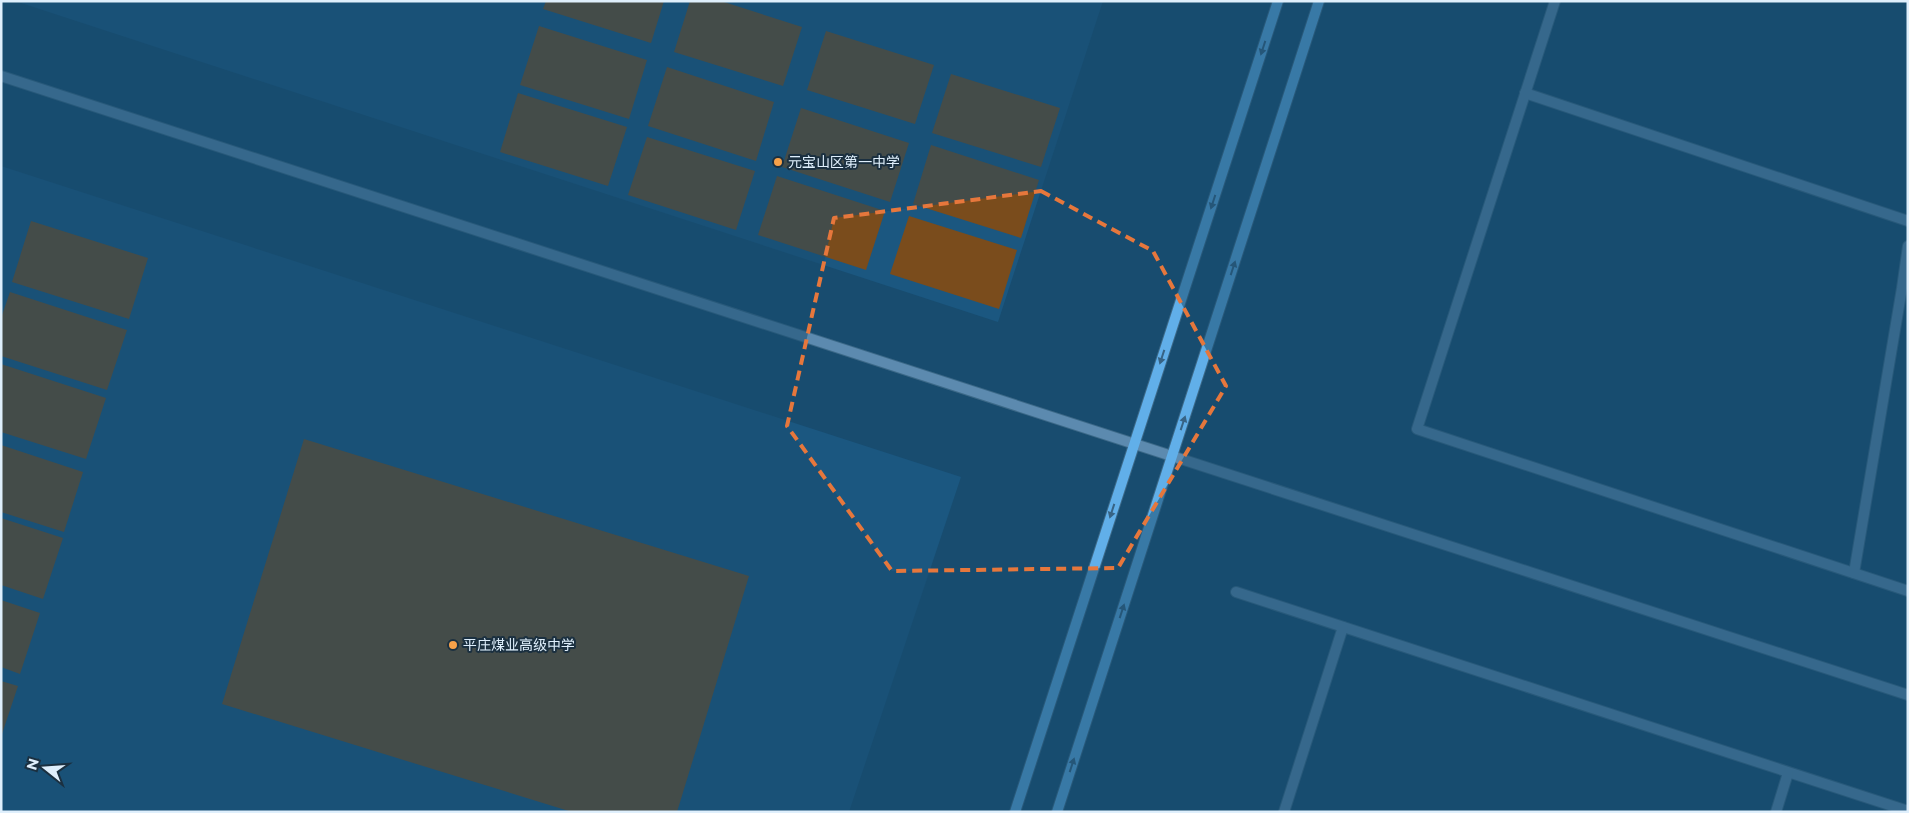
<svg xmlns="http://www.w3.org/2000/svg" width="1909" height="813" font-family="Montserrat,'Noto Sans SC',sans-serif">
<style>
.built{fill:#1b5780}
.pitch{fill:#7a4c1c}
.lines{fill:none;stroke-linecap:round;stroke-linejoin:round}
.service-casing{stroke:#3c6988;stroke-width:12}
.tertiary-casing{stroke:#3c6988;stroke-width:12}
.secondary-casing{stroke:#3c6988;stroke-width:12}
.service{stroke:#5c8aaf;stroke-width:10}
.tertiary{stroke:#5c8aaf;stroke-width:10}
.secondary{stroke:#61afe9;stroke-width:10}
.oneway{fill:#376384}
.marked{fill:none;stroke:#e6773c;stroke-width:4;stroke-dasharray:10 6;stroke-linejoin:round}
.poi-dot{fill:#f7a149;stroke:#1b3040;stroke-width:2}
.labels{text-anchor:middle;stroke-width:4;stroke-linejoin:round;paint-order:stroke}
.poi-label{font-size:14px;fill:#dfeffc;stroke:#1b3040;text-anchor:start}
</style>
<rect width="100%" height="100%" fill="#184c6f"/>
<!-- built -->
<g class="built">
<path d="M15,1H1103L998,322Z"/>
<path d="M1,166L961,477L849,812H1Z"/>
</g>
<!-- pitch -->
<g class="pitch">
<path d="M546,1H664L651,43L543,9Z"/>
<path d="M690,1H721L802,27L783,86L674,52Z"/>
<path d="M539,26L647,60L629,119L520,85Z"/>
<path d="M826,31L934,65L915,124L807,90Z"/>
<path d="M667,67L774,102L756,161L648,126Z"/>
<path d="M951,74L1060,108L1041,167L932,133Z"/>
<path d="M518,93L627,127L608,186L500,152Z"/>
<path d="M801,108L909,143L890,202L782,167Z"/>
<path d="M647,137L755,171L736,230L628,195Z"/>
<path d="M931,145L1039,180L1021,238L913,204Z"/>
<path d="M777,176L885,211L866,270L758,235Z"/>
<path d="M909,216L1017,250L999,309L890,274Z"/>
<path d="M31,221L148,258L129,319L12,282Z"/>
<path d="M10,292L127,330L107,390L1,356V318Z"/>
<path d="M1,364L106,398L86,459L1,432Z"/>
<path d="M304,439L749,576L677,812H572L222,704Z"/>
<path d="M1,445L83,472L64,532L1,512Z"/>
<path d="M1,518L63,538L43,599L1,585Z"/>
<path d="M1,600L40,613L20,674L1,667Z"/>
<path d="M1,681L18,686L1,737Z"/>
</g>
<g class="lines">
<!-- service casing -->
<g class="service-casing">
<g id="service">
<path d="M1555,1L1417,429L1908,591"/>
<path d="M1525,93L1908,221"/>
<path d="M1854,573L1902,288L1908,246"/>
<path d="M1236,592L1908,811"/>
<path d="M1284,812L1343,627"/>
<path d="M1776,812L1788,773"/>
</g>
</g>
<!-- tertiary casing -->
<g class="tertiary-casing">
<path id="tertiary" d="M1,76L1908,695"/>
</g>
<!-- secondary casing -->
<g class="secondary-casing">
<g id="secondary">
<path d="M1015,812L1278,1"/>
<path d="M1057,812L1319,1"/>
</g>
</g>
<!-- service -->
<use href="#service" class="service"/>
<!-- tertiary -->
<use href="#tertiary" class="tertiary"/>
<!-- secondary -->
<use href="#secondary" class="secondary"/>
</g>
<!-- one-way arrows -->
<defs><path id="oneway-solid" d="M-6-.8H1V-3.2L6.5 0L1 3.2V.8H-6Z" transform="scale(1.25)"/></defs>
<g class="oneway">
<use href="#oneway-solid" transform="translate(1263 48) rotate(108)"/>
<use href="#oneway-solid" transform="translate(1213 202) rotate(108)"/>
<use href="#oneway-solid" transform="translate(1233 268) rotate(-72)"/>
<use href="#oneway-solid" transform="translate(1162 357) rotate(108)"/>
<use href="#oneway-solid" transform="translate(1183 423) rotate(-72)"/>
<use href="#oneway-solid" transform="translate(1112 511) rotate(108)"/>
<use href="#oneway-solid" transform="translate(1122 611) rotate(-72)"/>
<use href="#oneway-solid" transform="translate(1072 765) rotate(-72)"/>
</g>
<!-- marked area -->
<path d="M0 0H1909V813H0ZM1041,191L1153,251L1226,386L1118,568L892,571L787,426L834,218Z" fill="#184c6f" fill-opacity=".55" fill-rule="evenodd"/>
<path class="marked" d="M1041,191L1153,251L1226,386L1118,568L892,571L787,426L834,218Z"/>
<!-- markers -->
<g class="poi-dot">
<circle cx="778" cy="162" r="5"/>
<circle cx="453" cy="645" r="5"/>
</g>
<g class="labels">
<!-- poi labels -->
<g class="poi-label">
<text x="788" y="167">元宝山区第一中学</text>
<text x="463" y="650">平庄煤业高级中学</text>
</g>
</g>
<!-- border -->
<rect width="1909" height="813" fill="none" stroke="#dfeffc" stroke-width="5"/>
<!-- north arrow -->
<g transform="translate(45 768) rotate(287)" stroke="#1b3040" stroke-width="4" paint-order="stroke">
<path d="M0-4L9 19L0 12L-9 19Z" fill="#dfeffc"/>
<text y="-8" font-size="14" font-weight="bold" text-anchor="middle" fill="#dfeffc">N</text>
</g>
</svg>
